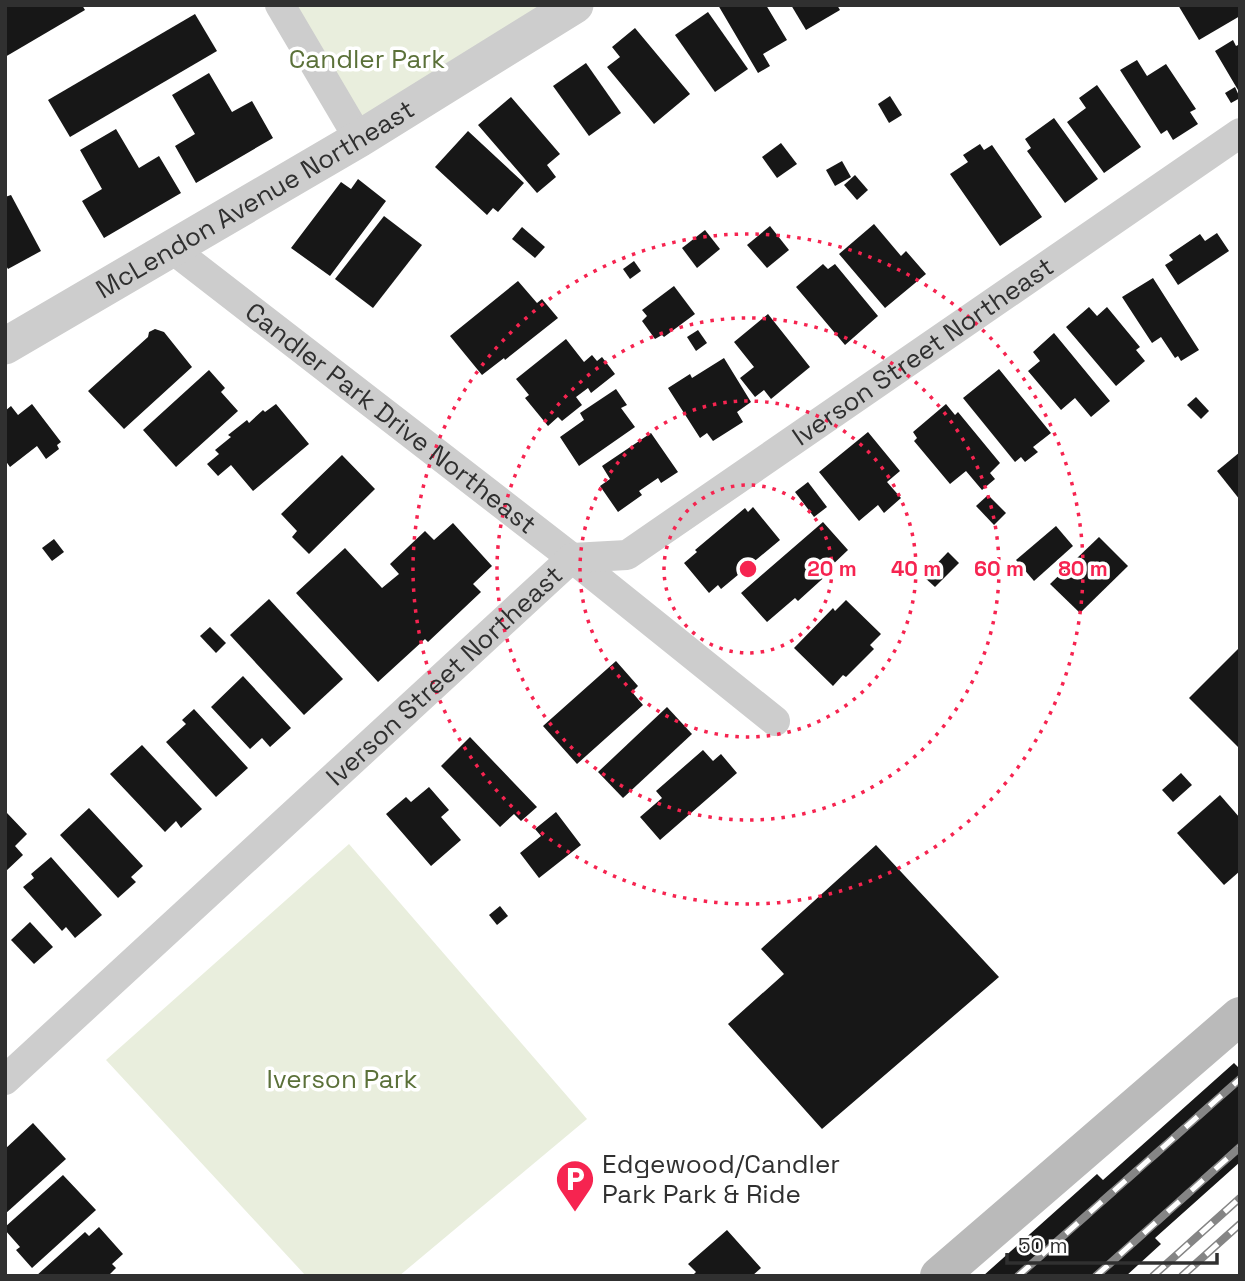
<svg xmlns="http://www.w3.org/2000/svg" width="1245" height="1281" font-family="'Space Grotesk',sans-serif">
<style>
.green{fill:#e9eedd}
.building{fill:#171717}
.lines{fill:none;stroke-linecap:round;stroke-linejoin:round}
.minor{stroke:#cdcdcd;stroke-width:30}
.tertiary{stroke:#cdcdcd;stroke-width:37}
.secondary{stroke:#bababa;stroke-width:38}
.rail-casing{stroke:#858585;stroke-width:8}
.rail{stroke:#fff;stroke-width:5;stroke-dasharray:16;stroke-linecap:butt}
.ring{fill:none;stroke:#f62450;stroke-width:3.5;stroke-dasharray:3.5 7}
.labels{text-anchor:middle;stroke-width:7;stroke-linejoin:round;paint-order:stroke}
.park-label{font-size:26px;fill:#5b7139;stroke:#fff}
.street-label{font-size:26px;fill:#303030;stroke:#fff}
.poi-label{font-size:26px;fill:#303030;stroke:#fff;text-anchor:start}
.centre{fill:#f62450;stroke:#fff;stroke-width:3.5}
.ring-label{font-size:21px;text-anchor:middle;font-weight:bold;fill:#f62450;stroke:#fff;stroke-width:7;stroke-linejoin:round;paint-order:stroke}
</style>
<rect width="100%" height="100%" fill="#fff"/>
<!-- green -->
<g class="green">
<path d="M272,5H565L347,133Z"/>
<path d="M349,844L587,1119L399,1276H306L106,1060Z"/>
</g>
<!-- building -->
<g class="building">
<path d="M5,5H82L85,10L5,57Z"/>
<path d="M718,5H766L787,40L763,54L770,66L758,73Z"/>
<path d="M791,5H837L840,10L806,30Z"/>
<path d="M1178,5H1240V16L1199,40Z"/>
<path d="M708,12L748,69L715,92L675,35Z"/>
<path d="M195,14L217,51L70,137L48,100Z"/>
<path d="M635,28L690,94L654,124L607,67L620,57L612,47Z"/>
<path d="M1233,40L1236,46L1240,44V88L1238,90L1215,51Z"/>
<path d="M1137,60L1147,76L1166,64L1196,109L1190,112L1198,124L1173,140L1167,130L1161,134L1120,70Z"/>
<path d="M586,63L621,113L589,136L553,86Z"/>
<path d="M209,73L232,112L252,101L273,138L196,183L175,146L195,134L172,95Z"/>
<path d="M1097,85L1141,147L1104,173L1067,122L1086,108L1079,98Z"/>
<path d="M1235,87L1240,98L1231,103L1225,93Z"/>
<path d="M890,96L902,115L889,123L878,104Z"/>
<path d="M511,97L560,154L547,165L556,177L537,193L478,125Z"/>
<path d="M1054,118L1098,179L1065,203L1027,151L1031,148L1025,139Z"/>
<path d="M116,129L139,168L159,156L181,193L104,238L82,201L102,189L80,150Z"/>
<path d="M468,131L524,183L498,212L493,208L487,215L435,167Z"/>
<path d="M781,143L797,164L777,178L762,157Z"/>
<path d="M980,144L984,150L992,145L1042,217L1000,246L950,174L968,162L963,155Z"/>
<path d="M842,161L851,177L835,186L826,170Z"/>
<path d="M855,175L868,190L857,200L844,185Z"/>
<path d="M358,179L386,201L330,276L291,248L341,182L351,189Z"/>
<path d="M11,195L41,251L8,269L5,264V197Z"/>
<path d="M384,216L422,245L373,308L335,279Z"/>
<path d="M874,224L901,256L906,251L926,274L885,308L839,254Z"/>
<path d="M770,226L789,250L767,268L747,245Z"/>
<path d="M522,227L545,247L535,258L512,239Z"/>
<path d="M705,230L720,249L697,268L682,248Z"/>
<path d="M1217,233L1229,251L1178,285L1165,265L1173,260L1169,255L1200,234L1205,241Z"/>
<path d="M634,261L641,271L630,279L623,269Z"/>
<path d="M823,264L828,269L835,264L878,316L845,345L796,287Z"/>
<path d="M1153,278L1199,350L1181,361L1178,356L1175,358L1161,337L1152,343L1122,297Z"/>
<path d="M518,281L537,303L542,299L558,318L505,360L504,358L482,375L450,336Z"/>
<path d="M674,286L695,314L664,337L662,335L655,339L642,321L647,316L642,310Z"/>
<path d="M1089,307L1097,316L1107,307L1140,347L1136,350L1145,361L1116,386L1066,327Z"/>
<path d="M768,314L810,367L771,399L764,390L755,397L740,378L754,367L734,342Z"/>
<path d="M155,329L164,332L192,367L124,429L88,391L148,337L149,332Z"/>
<path d="M698,330L707,343L696,351L687,337Z"/>
<path d="M1054,333L1110,401L1091,417L1075,398L1061,410L1028,371L1040,361L1033,352Z"/>
<path d="M566,339L584,362L592,355L597,361L602,357L615,374L591,393L588,388L576,397L582,405L562,421L558,417L548,426L525,398L529,395L516,379Z"/>
<path d="M724,358L751,402L737,412L743,422L713,441L707,433L700,438L668,388L690,374L692,378Z"/>
<path d="M999,369L1051,433L1033,447L1038,452L1025,462L1021,457L1015,462L963,398Z"/>
<path d="M209,370L225,388L221,392L238,411L176,467L143,430Z"/>
<path d="M616,389L627,405L621,408L635,427L579,466L560,437L584,420L580,413Z"/>
<path d="M1196,397L1209,411L1201,419L1187,405Z"/>
<path d="M32,404L61,442L57,445L59,449L46,459L37,446L10,467L5,460V411L11,406L18,415Z"/>
<path d="M276,404L309,444L253,491L231,465L218,476L207,464L219,454L215,450L231,437L228,435L247,420L249,423L263,410L265,412Z"/>
<path d="M946,404L955,415L958,412L1000,463L990,473L995,479L982,490L966,471L950,484L914,441L917,438L913,432Z"/>
<path d="M868,432L900,471L887,482L901,498L884,513L878,505L859,521L819,472Z"/>
<path d="M651,433L678,472L661,483L658,478L639,491L642,495L618,512L600,486L610,479L602,466Z"/>
<path d="M1240,452V500L1217,471Z"/>
<path d="M342,455L375,489L309,554L292,537L297,531L281,514Z"/>
<path d="M808,482L827,507L814,517L795,492Z"/>
<path d="M988,495L1006,513L994,525L976,506Z"/>
<path d="M753,507L780,540L721,589L718,585L709,593L684,563L697,552L695,550L745,508L748,512Z"/>
<path d="M823,522L848,550L828,569L830,572L798,601L795,598L767,622L741,593Z"/>
<path d="M453,523L492,566L473,584L481,592L428,642L425,639L378,682L296,593L345,548L382,588L399,574L390,564L425,531L434,540Z"/>
<path d="M1056,526L1073,546L1034,581L1016,560Z"/>
<path d="M1099,537L1128,566L1080,613L1050,584Z"/>
<path d="M54,539L64,552L52,561L42,548Z"/>
<path d="M948,552L959,563L935,587L924,577Z"/>
<path d="M269,599L343,679L304,715L230,635Z"/>
<path d="M846,600L881,634L870,645L874,649L846,677L843,675L833,686L794,648L833,608L835,611Z"/>
<path d="M210,627L226,643L216,653L200,636Z"/>
<path d="M1240,647V749L1189,698Z"/>
<path d="M616,661L638,686L632,692L643,705L577,764L543,726Z"/>
<path d="M243,676L291,728L270,747L262,738L250,749L211,707Z"/>
<path d="M667,707L692,734L623,798L598,772Z"/>
<path d="M194,709L248,768L216,797L166,742L186,724L182,720Z"/>
<path d="M470,737L537,807L521,821L514,814L500,827L441,766Z"/>
<path d="M142,745L202,809L181,828L176,821L165,832L110,774Z"/>
<path d="M703,750L713,761L721,754L737,773L660,840L640,817L662,798L656,791Z"/>
<path d="M1181,773L1192,785L1173,802L1162,790Z"/>
<path d="M429,787L449,810L441,817L461,840L431,866L386,814L406,797L411,802Z"/>
<path d="M1220,795L1240,818V871L1224,885L1177,833Z"/>
<path d="M89,808L143,866L131,877L136,882L118,898L60,835Z"/>
<path d="M556,812L581,845L539,878L520,853L541,836L535,829Z"/>
<path d="M7,813L27,834L15,846L23,855L5,872V815Z"/>
<path d="M876,845L999,977L822,1129L728,1024L784,974L761,949Z"/>
<path d="M51,857L102,915L75,938L66,927L62,931L23,887L34,878L31,874Z"/>
<path d="M500,906L508,916L497,925L489,915Z"/>
<path d="M30,922L53,947L34,964L11,940Z"/>
<path d="M1234,1063L1240,1069V1162L1155,1238L1161,1244L1126,1276H983L1097,1174L1103,1180Z"/>
<path d="M33,1123L66,1159L5,1214V1149Z"/>
<path d="M63,1175L96,1210L32,1268L16,1250L20,1247L5,1230V1227Z"/>
<path d="M99,1227L123,1254L112,1264L116,1268L108,1276H36L85,1232L89,1236Z"/>
<path d="M727,1230L761,1268L752,1276H692L696,1272L688,1264Z"/>
</g>
<g class="lines">
<!-- minor -->
<g class="minor">
<path d="M280,5L359,139"/>
<path id="s1" d="M171,248L572,558L775,721"/>
<path id="s2" d="M5,1080L572,558L627,555L1240,133"/>
</g>
<!-- tertiary -->
<path class="tertiary" id="s3" d="M5,346L359,139L575,5"/>
<!-- secondary -->
<path class="secondary" d="M939,1276L1240,1016"/>
<!-- rail casing -->
<g class="rail-casing">
<g id="rail">
<path d="M1018,1276L1240,1079"/>
<path d="M1096,1276L1240,1147"/>
<path d="M1153,1276L1240,1198"/>
<path d="M1182,1276L1240,1224"/>
</g>
</g>
<!-- rail -->
<use href="#rail" class="rail"/>
</g>
<!-- distance rings -->
<g class="ring">
<circle cx="748" cy="569" r="84"/>
<circle cx="748" cy="569" r="168"/>
<circle cx="748" cy="569" r="251"/>
<circle cx="748" cy="569" r="335"/>
</g>
<!-- icons -->
<defs>
<g id="parking-pin" transform="scale(2.0125)"><path d="M0 17L-7.5 6A9.5 9.5 0 1 1 7.5 6Z" fill="#f62450" stroke="#fff"/><path d="M-3.5-5.5H1a3.5 3.5 0 0 1 0 7H-1V5.5H-3.5ZM-1-3.4V-.6H.8a1.4 1.4 0 0 0 0-2.8Z" fill="#fff"/></g>
</defs>
<g fill-rule="evenodd">
<use href="#parking-pin" x="575" y="1179"/>
</g>
<g class="labels">
<!-- park labels -->
<g class="park-label">
<text x="367" y="68">Candler Park</text>
<text x="342" y="1088">Iverson Park</text>
</g>
<!-- street labels -->
<g class="street-label">
<text dy="9" stroke="none"><textPath href="#s3" startOffset="290">McLendon Avenue Northeast</textPath></text>
<text dy="9" stroke="none"><textPath href="#s2" startOffset="1185">Iverson Street Northeast</textPath></text>
<text dy="9" stroke="none"><textPath href="#s1" startOffset="278">Candler Park Drive Northeast</textPath></text>
<text dy="9" stroke="none"><textPath href="#s2" startOffset="597">Iverson Street Northeast</textPath></text>
</g>
<!-- poi labels -->
<g class="poi-label">
<text x="602" y="1173">Edgewood/Candler<tspan x="602" dy="30">Park Park &amp; Ride</tspan></text>
</g>
</g>
<circle cx="748" cy="569" r="10" class="centre"/>
<g class="ring-label">
<text x="832" y="576">20 m</text>
<text x="916" y="576">40 m</text>
<text x="999" y="576">60 m</text>
<text x="1083" y="576">80 m</text>
</g>
<!-- border -->
<rect width="1245" height="1281" fill="none" stroke="#303030" stroke-width="14"/>
<!-- scale -->
<path d="M1007 1253v10h210v-10" fill="none" stroke="#303030" stroke-width="3.5"/>
<text x="1018" y="1253" font-size="21" fill="#303030" stroke="#ffffff" stroke-width="5" paint-order="stroke">50 m</text>
</svg>
